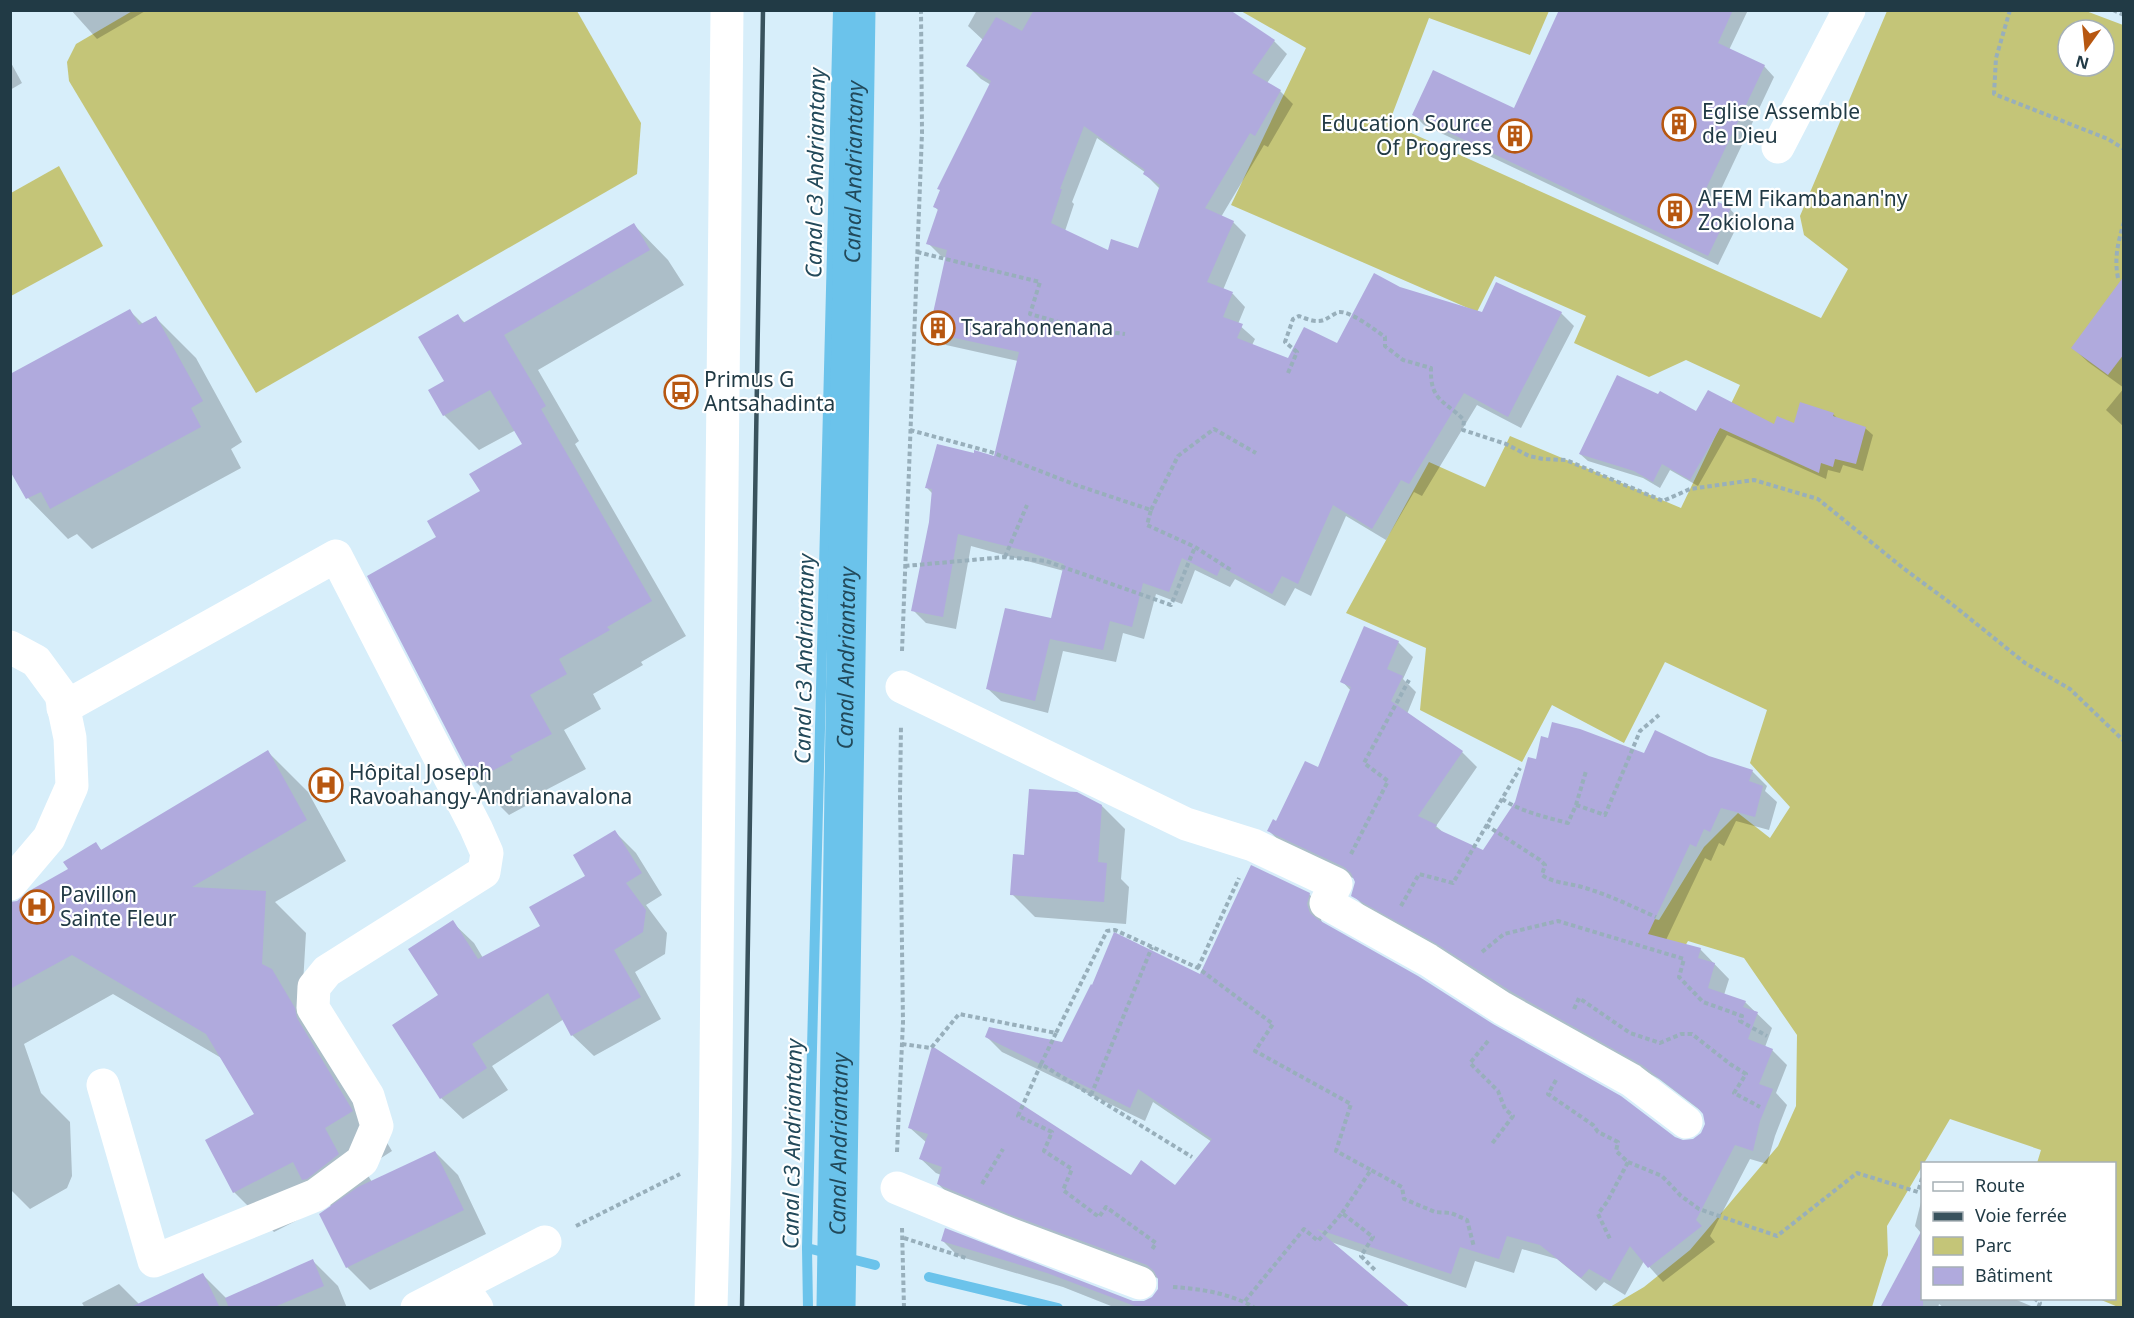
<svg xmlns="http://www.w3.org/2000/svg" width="2134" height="1318" font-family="'Noto Sans',sans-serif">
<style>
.green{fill:#c4c578;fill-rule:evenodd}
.shadow{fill:#0003;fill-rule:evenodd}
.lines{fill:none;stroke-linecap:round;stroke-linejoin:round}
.stream{stroke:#6bc3eb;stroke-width:10}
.canal{stroke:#6bc3eb;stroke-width:39}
.building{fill:#b0aadd;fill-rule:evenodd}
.path{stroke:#98afbb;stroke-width:4;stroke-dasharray:4.5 3;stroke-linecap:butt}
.minor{stroke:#fff;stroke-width:33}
.rail{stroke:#39525d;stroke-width:4.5}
.labels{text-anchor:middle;stroke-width:4.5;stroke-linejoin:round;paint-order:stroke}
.poi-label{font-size:21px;fill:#213a45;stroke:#fff;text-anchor:start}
.water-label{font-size:22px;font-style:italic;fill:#22495a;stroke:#fff}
</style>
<rect width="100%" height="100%" fill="#d7eefa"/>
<!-- green -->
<g class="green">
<path d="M134,10L577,11L641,123L637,174L256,393L69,81L67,62L76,44Z"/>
<path d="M1241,11H1549L1530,55L1429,18L1389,123L1821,318L1848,269L1804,235L1800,216L1887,11H2086L2123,25V1307H2118L2099,1299L2114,1298V1164L2037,1163L2041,1150L1950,1119L1887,1226L1888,1255L1872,1307H1610L1644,1287L1690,1250L1778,1146L1796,1106L1797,1035L1744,958L1688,941L1681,953L1651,943L1637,915L1659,920L1704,847L1738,813L1770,838L1790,807L1750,763L1767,710L1665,662L1624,743L1552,705L1522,762L1420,710L1426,648L1346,613L1429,462L1485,487L1510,436L1681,508L1740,385L1686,360L1649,377L1574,343L1586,316L1495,276L1477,312L1231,205L1306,48ZM2068,30H2104V66H2068Z"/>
<path d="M59,166L103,246L11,296V193Z"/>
</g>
<!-- shadow -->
<g class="shadow">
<path d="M71,10H147L97,39Z"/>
<path d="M977,10H1225L1274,41L1287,54L1267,83L1280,91L1293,104L1268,147L1264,145L1221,217L1233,222L1246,235L1223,290L1233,294L1245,307L1238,324L1255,339L1252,345L1288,360L1338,345L1400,288L1483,314L1497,284L1561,313L1574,326L1521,428L1477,405L1422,496L1414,492L1386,540L1346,516L1311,596L1295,588L1285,606L1235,579L1230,587L1195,570L1182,604L1156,594L1144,639L1123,633L1116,662L1063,651L1048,713L1001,701L988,689L1052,620L1064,571L971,546L956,629L926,623L913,610L931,522L933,494L927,488L995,458L1018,361L946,345L933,332L937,315L935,312L947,258L941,256L928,243L939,211L934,206L991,85L981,79L968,66L983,40L968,26ZM1097,138L1146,173L1145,174L1160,189L1139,250L1109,252L1065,231L1074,204L1072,202Z"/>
<path d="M1561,10H1748L1729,50L1764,66L1774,77L1715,202L1730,209L1740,220L1718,265L1424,125L1414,115L1514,110Z"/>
<path d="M10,61L22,83L10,90Z"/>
<path d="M634,225L668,260L684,285L538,370L579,441L575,444L686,636L641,662L643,665L593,694L601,709L564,730L586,769L544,791L546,795L509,815L474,780L369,576L438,538L525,445L516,430L479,450L444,415L446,381L458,316L465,323Z"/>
<path d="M2124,280V388L2088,362L2073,348Z"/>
<path d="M130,311L143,324L155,317L196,358L242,442L231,449L241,468L92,549L77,534L68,539L28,498L10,468Z"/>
<path d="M2124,388V427L2106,410Z"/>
<path d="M1697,413L1774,426L1795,425L1833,414L1838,419L1865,428L1873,435L1863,471L1843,465L1840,473L1828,470L1826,479L1727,435L1698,486L1670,470L1660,488L1643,478L1588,461L1580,454Z"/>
<path d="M1398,642L1413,657L1403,679L1416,692L1407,714L1462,752L1477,767L1436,826L1445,834L1483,852L1516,803L1537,761L1645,755L1708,757L1752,771L1767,786L1765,791L1777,802L1769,830L1736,821L1724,846L1719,843L1711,861L1705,858L1666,940L1700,949L1729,979L1724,995L1745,1002L1772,1028L1765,1047L1772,1050L1787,1065L1776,1093L1787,1105L1775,1136L1767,1164L1750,1159L1710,1236L1715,1242L1663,1282L1644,1261L1625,1295L1604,1282L1596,1291L1557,1259L1522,1249L1514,1273L1475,1261L1466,1288L1331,1242L1409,1308H1116L1063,1287L958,1256L943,1241L946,1230L1133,1302L1144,1303L1153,1298L1159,1290L1160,1279L1027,1229L953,1198L938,1184L941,1175L936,1173L921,1159L927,1143L910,1128L1175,1187L1212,1142L1153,1102L1145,1121L1002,1052L987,1037L1062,1044L1200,976L1309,894L1324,909L1321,920L1323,924L1674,1138L1683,1142L1693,1141L1702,1134L1706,1124L1705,1114L1659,1079L1528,1006L1368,910L1353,895L1356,882L1355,879L1284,845L1269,831L1319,769L1351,691L1342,681Z"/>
<path d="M268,752L308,792L346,861L275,902L306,933L302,1001L392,1151L364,1169L372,1182L435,1152L458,1175L486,1234L370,1290L347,1267L332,1207L329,1204L274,1232L234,1192L256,1114L223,1059L113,994L24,1044L41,1093L70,1122L72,1176L67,1188L30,1209L10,1189V904L17,903L70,870L96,844L102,851Z"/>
<path d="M1102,806L1125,829L1121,879L1129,887L1126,924L1035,917L1012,894Z"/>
<path d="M615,832L636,853L662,895L646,905L667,933L665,954L635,972L661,1019L594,1056L572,1035L564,1019L492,1066L508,1090L463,1119L441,1098L440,996L452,922L474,943L483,958L542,927L588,876Z"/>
<path d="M1922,1198V1298H2012L2036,1308H1944L1939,1304L1938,1308H1882L1921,1233L1915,1226Z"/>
<path d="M313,1261L338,1286L347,1308H85L82,1303L119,1284L139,1304L203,1275L227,1299Z"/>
</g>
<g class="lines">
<!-- stream -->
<g class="stream">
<path d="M807,1248L875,1265"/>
<path d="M929,1277L1058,1308"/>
<path d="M808,1308L807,1248L838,10"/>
</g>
<!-- canal -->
<path class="canal" id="s1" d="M836,1308L856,10"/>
</g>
<!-- building -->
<g class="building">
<path d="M1034,10H1230L1275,40L1252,73L1281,90L1255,136L1250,133L1205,208L1234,221L1207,282L1233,292L1223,317L1243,324L1237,338L1288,358L1304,327L1337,343L1374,273L1400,287L1482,312L1496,282L1562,312L1508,417L1464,393L1409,484L1401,480L1372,529L1333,505L1298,584L1282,576L1272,594L1221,567L1217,576L1182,558L1169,592L1143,583L1132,627L1110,621L1103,650L1050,639L1035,701L986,689L1005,608L1051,618L1064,564L1026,551L958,534L943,617L911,611L929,522L932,489L925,488L937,444L974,453V450L994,456L1019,352L932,333L936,313H933L947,250L926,244L938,209L933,207L940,190L937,189L991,81L966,66L996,17L1022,31ZM1084,126L1145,170L1143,174L1160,185L1138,248L1111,239L1108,250L1051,223L1062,189H1060Z"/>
<path d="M1559,10H1733L1718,43L1765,65L1703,195L1731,208L1708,256L1412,115L1433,70L1514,108Z"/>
<path d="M634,223L650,250L504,335L546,406L541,409L652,601L607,627L610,630L559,659L567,674L530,695L552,734L510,756L513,760L473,781L367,576L436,537L427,521L480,491L469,474L522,444L490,390L443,416L428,390L444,381L418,337L458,314L463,323Z"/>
<path d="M2124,276V354L2108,375L2071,348Z"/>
<path d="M130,309L139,325L156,316L203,401L191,408L201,427L50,509L41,492L26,499L10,471V374Z"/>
<path d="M1617,375L1658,394L1660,391L1696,411L1708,390L1774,424L1777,416L1794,423L1800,402L1834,413L1833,416L1866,427L1856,464L1835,459L1833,467L1821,463L1819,473L1720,428L1690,480L1662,464L1653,482L1634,471L1579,454Z"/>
<path d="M1364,626L1399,641L1387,669L1403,676L1391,701L1463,751L1418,816L1437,825L1435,828L1483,850L1515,802L1528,757L1536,759L1541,736L1548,738L1552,722L1580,729L1644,753L1655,730L1709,756L1753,770L1749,781L1763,786L1755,817L1721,808L1710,832L1704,829L1696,847L1690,844L1648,934L1701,948L1698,958L1715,963L1708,988L1746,1001L1743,1007L1758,1012L1748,1039L1773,1049L1759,1084L1773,1089L1760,1121L1753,1151L1735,1145L1696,1220L1702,1226L1648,1268L1630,1246L1610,1281L1589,1269L1581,1278L1540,1245L1507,1236L1499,1259L1460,1247L1451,1274L1317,1229L1411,1308H1140L1047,1273L941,1241L945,1228L1133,1301H1144L1152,1297L1158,1289V1279L1154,1271L1147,1265L1011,1215L937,1184L942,1167L919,1159L928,1134L908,1128L932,1046L1131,1175L1141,1160L1175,1185L1212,1139L1138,1089L1130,1108L985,1037L989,1027L1062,1042L1091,984L1092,985L1114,932L1200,974L1251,865L1310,893L1307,904L1310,913L1317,919L1418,976L1493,1024L1621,1096L1675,1137L1683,1140L1693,1139L1701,1133L1705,1124L1703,1114L1698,1108L1642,1065L1512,992L1437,944L1351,896L1355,882L1351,873L1344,867L1267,831L1273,819L1276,821L1305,761L1318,767L1351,687L1340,682Z"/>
<path d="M268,750L307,820L192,887L266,891L262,964L272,969L295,1008L297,1018L353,1111L325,1128L339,1154L307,1179L302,1180L293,1162L233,1193L205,1140L254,1114L206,1034L72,955L10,989V902L17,901L29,891L68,869L63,862L96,842L101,850Z"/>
<path d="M1029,789L1077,792L1102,805L1098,862L1107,863L1104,902L1010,895L1013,854L1024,855Z"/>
<path d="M615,830L642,873L626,883L646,910L643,932L614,950L641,997L571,1036L548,993L472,1044L487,1068L440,1099L392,1025L438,995L408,949L453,920L478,959L540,926L529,907L585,876L573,855Z"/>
<path d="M435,1151L464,1210L346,1268L319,1214L358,1187Z"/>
<path d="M1923,1228V1308H1880Z"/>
<path d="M313,1259L324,1286L272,1308H229L225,1298Z"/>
<path d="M203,1273L220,1308H129Z"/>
</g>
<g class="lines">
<!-- path -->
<g class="path">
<path d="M2010,10L1996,58L1994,94L2108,139L2124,149"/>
<path d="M2113,10L2124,15"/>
<path d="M917,252L1040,282L1030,314L1080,328L1125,334"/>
<path d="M2118,278C2114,258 2118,242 2124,222"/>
<path d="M1288,373L1297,352L1285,342L1293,319L1299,316C1307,319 1317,324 1326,319C1330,317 1335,313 1339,312C1351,311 1375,330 1385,337V346L1403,360L1431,368C1430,401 1444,400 1464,420L1463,430L1506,444L1529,456L1543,459L1566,460L1663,501L1690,489L1754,480L1818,499L1903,568L1953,605L2025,663L2070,689L2124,741"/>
<path d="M910,430L991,452L1076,485L1151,510L1147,525L1195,547L1231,570"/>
<path d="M1151,510L1178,456L1214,429L1256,453"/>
<path d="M1005,557L1027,505"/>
<path d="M905,566L1005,557L1046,561L1171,605L1195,547"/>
<path d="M902,651L922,133L921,10"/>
<path d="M1502,799C1522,812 1545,817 1568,823L1576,805L1586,771"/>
<path d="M1576,805L1605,815L1640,731L1659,715"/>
<path d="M1486,825L1540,860L1545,865L1542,875C1553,883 1568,883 1582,887C1607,894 1631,906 1656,917"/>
<path d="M1351,854L1388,781L1364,763L1409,680"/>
<path d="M1401,906L1419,874L1453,883L1520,768"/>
<path d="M1482,952L1504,934L1558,921L1684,959L1679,977L1703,1002L1742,1016L1740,1021L1767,1036"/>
<path d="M1198,968L1239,878"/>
<path d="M1574,1009L1579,998L1630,1033L1660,1043L1681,1034H1692L1730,1064L1746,1074L1734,1093L1760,1107"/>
<path d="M1056,1033L1041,1064L1192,1157"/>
<path d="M1488,1041L1470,1063L1498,1091L1505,1109L1513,1116L1491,1145"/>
<path d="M902,1044L931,1048L959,1014L1056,1033L1107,931L1115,930L1198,968L1273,1024L1255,1051L1351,1104L1336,1151L1371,1170"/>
<path d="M1041,1064L1018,1116L1052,1132L1044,1151L1072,1169L1063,1190L1099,1217L1106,1207L1156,1243L1151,1251"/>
<path d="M1556,1080L1548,1094L1593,1125L1598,1132L1618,1142L1616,1151L1628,1162L1607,1202L1598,1214L1610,1239"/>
<path d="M1091,1095L1152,947"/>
<path d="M897,1152L903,1022L900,797L901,725"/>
<path d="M1628,1162L1662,1176L1681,1196L1699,1209L1777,1236L1857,1173L1918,1192L1922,1178"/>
<path d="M982,1184L1003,1149"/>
<path d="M1342,1213L1371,1170L1402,1187L1404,1199L1435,1212L1451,1213L1467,1220L1474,1247"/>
<path d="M576,1226L680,1174"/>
<path d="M902,1228L904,1308"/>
<path d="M904,1238L966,1258"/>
<path d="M1173,1287C1201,1289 1230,1293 1255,1308"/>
<path d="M2034,1298L2040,1303L2038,1308"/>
<path d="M1245,1301L1304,1229L1318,1241L1342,1213L1373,1237L1361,1256L1375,1270"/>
</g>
<!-- minor -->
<g class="minor">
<path d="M1778,147L1849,10"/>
<path d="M10,647L36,661L61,695L70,738L72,786L49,838L10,884"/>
<path d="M902,687L1186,824L1253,845L1336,884L1326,903L1428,960L1502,1008L1631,1080L1686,1122"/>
<path d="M63,708L336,556L476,828L487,853L484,872L327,971L314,987L313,1008L368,1096L377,1126L362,1161L316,1195L154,1261L103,1085"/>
<path d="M897,1188L1004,1232L1140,1283"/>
<path d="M461,1285L477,1308"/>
<path d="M417,1308L545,1242"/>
<path d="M711,1308L715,1156L727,10"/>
</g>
<!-- rail -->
<path class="rail" d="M742,1308L763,10"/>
</g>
<!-- icons -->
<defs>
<g id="building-ring" transform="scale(1.725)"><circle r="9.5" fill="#fff" stroke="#b75710" stroke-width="1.5"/><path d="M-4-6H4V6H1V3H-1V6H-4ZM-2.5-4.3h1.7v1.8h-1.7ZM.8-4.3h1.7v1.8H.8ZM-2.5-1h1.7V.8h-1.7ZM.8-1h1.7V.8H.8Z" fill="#b75710"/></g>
<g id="bus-ring" transform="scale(1.725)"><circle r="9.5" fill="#fff" stroke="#b75710" stroke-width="1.5"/><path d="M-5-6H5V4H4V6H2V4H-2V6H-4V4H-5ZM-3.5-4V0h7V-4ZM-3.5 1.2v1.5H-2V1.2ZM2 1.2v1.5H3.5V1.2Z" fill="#b75710"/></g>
<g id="hospital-ring" transform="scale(1.725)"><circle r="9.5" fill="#fff" stroke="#b75710" stroke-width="1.5"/><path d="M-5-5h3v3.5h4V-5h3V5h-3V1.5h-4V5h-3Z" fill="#b75710"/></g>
</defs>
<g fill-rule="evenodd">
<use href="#building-ring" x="1679" y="124"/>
<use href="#building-ring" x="1515" y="136"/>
<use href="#building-ring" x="1675" y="211"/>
<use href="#building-ring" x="938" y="328"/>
<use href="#bus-ring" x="681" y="392"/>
<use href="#hospital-ring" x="326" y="785"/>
<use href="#hospital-ring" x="37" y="907"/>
</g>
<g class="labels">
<!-- poi labels -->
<g class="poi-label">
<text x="1702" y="119">Eglise Assemble<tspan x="1702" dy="24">de Dieu</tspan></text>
<text x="1492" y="131" text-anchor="end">Education Source<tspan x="1492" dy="24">Of Progress</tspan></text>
<text x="1698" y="206">AFEM Fikambanan'ny<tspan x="1698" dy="24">Zokiolona</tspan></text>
<text x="961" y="335">Tsarahonenana</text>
<text x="704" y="387">Primus G<tspan x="704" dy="24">Antsahadinta</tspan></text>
<text x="349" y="780">Hôpital Joseph<tspan x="349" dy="24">Ravoahangy-Andrianavalona</tspan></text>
<text x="60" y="902">Pavillon<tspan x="60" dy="24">Sainte Fleur</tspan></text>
</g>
<!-- water labels -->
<g class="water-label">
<text transform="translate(815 173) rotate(-89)" y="8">Canal c3 Andriantany</text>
<text dy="8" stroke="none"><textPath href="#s1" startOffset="1136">Canal Andriantany</textPath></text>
<text transform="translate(804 659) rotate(-89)" y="8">Canal c3 Andriantany</text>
<text dy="8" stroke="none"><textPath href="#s1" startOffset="650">Canal Andriantany</textPath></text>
<text transform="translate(792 1144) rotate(-89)" y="8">Canal c3 Andriantany</text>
<text dy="8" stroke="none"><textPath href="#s1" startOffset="164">Canal Andriantany</textPath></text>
</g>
</g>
<!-- border -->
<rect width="2134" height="1318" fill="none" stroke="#213a45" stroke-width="24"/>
<!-- legend -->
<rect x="1921" y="1162" width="195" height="138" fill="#ffffff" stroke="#a6b0b5" stroke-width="1.5"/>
<rect x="1933" y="1182" width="30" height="9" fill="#ffffff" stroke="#a6b0b5" stroke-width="1.5"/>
<text x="1975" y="1192" font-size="18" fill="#213a45">Route</text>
<rect x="1933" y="1212" width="30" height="9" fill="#39525d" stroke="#a6b0b5" stroke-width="1.5"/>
<text x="1975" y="1222" font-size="18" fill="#213a45">Voie ferrée</text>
<rect x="1933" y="1237" width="30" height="18" fill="#c4c578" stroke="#a6b0b5" stroke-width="1.5"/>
<text x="1975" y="1252" font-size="18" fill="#213a45">Parc</text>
<rect x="1933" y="1267" width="30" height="18" fill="#b0aadd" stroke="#a6b0b5" stroke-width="1.5"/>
<text x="1975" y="1282" font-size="18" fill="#213a45">Bâtiment</text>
<!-- north arrow -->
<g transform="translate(2086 48) rotate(195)"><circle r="28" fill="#ffffff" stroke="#a6b0b5" stroke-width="1.5"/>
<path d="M0-4.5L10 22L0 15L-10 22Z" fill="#b75710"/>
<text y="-9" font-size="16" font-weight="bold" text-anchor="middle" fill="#213a45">N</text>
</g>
</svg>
